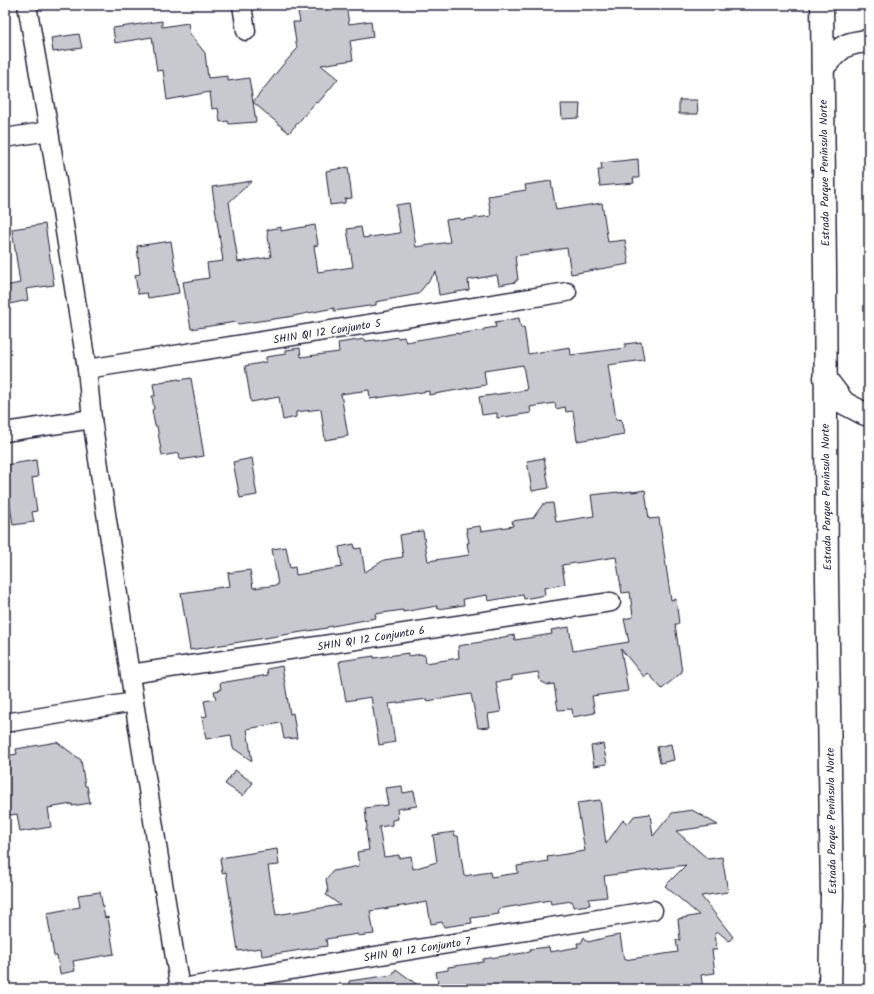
<svg xmlns="http://www.w3.org/2000/svg" width="874" height="994" font-family="Kalam,sans-serif">
<style>
.building{fill:#c8c8cf;stroke:#22223b}
.lines{fill:none;stroke-linecap:round;stroke-linejoin:round}
.minor-casing{stroke:#22223b;stroke-width:21}
.major-casing{stroke:#22223b;stroke-width:25}
.minor{stroke:#fff;stroke-width:18}
.major{stroke:#fff;stroke-width:22}
.labels{text-anchor:middle;stroke-width:3;stroke-linejoin:round;paint-order:stroke}
.street-label{font-size:11px;fill:#22223b;stroke:#fff}
</style>
<rect width="100%" height="100%" fill="#fff"/>
<filter id="ink" filterUnits="userSpaceOnUse"><feTurbulence type="fractalNoise" baseFrequency=".025" numOctaves="2"/><feDisplacementMap in="SourceGraphic" scale="8" xChannelSelector="R" yChannelSelector="G"/><feConvolveMatrix kernelMatrix="1 2 1 2 8 2 1 2 1" color-interpolation-filters="sRGB"/></filter>
<g filter="url(#ink)">
<!-- building -->
<g class="building">
<path d="M307,5H346L349,24L371,21L373,37L350,41L353,60L321,65L338,79L318,103L316,102L289,133L253,102L256,122L229,124L228,121L220,122L218,108L212,109L210,92L167,100L163,70L157,71L152,37L115,43L113,28L162,21V27L188,23L190,34L205,53L208,78L228,76V81L249,78L253,102L281,67L297,49L293,22H300L297,7Z"/>
<path d="M79,34L82,48L53,52L51,38Z"/>
<path d="M679,100H697L698,114H679Z"/>
<path d="M561,104H580L579,118L562,119Z"/>
<path d="M638,159L639,178H633L634,183L600,186L598,170H602L601,163Z"/>
<path d="M348,167L352,198L345,199V203L330,205L326,171Z"/>
<path d="M252,181L229,202L238,262L271,257L267,230L281,227V231L315,225L318,245L314,246L318,272L353,267L347,229L361,227L363,238L400,233L396,205L409,203L416,247L450,242L446,220L460,218V220L491,216L488,196L526,190L525,185L551,181L556,210L602,203L608,242L625,240L629,264L571,274L567,248L515,256L518,280H516V282L499,285L497,275L468,280L469,290L439,295L436,272L418,294L376,302V305L334,311V308L288,317L238,324L236,322L191,329L183,282L209,278L207,263L223,261L212,187Z"/>
<path d="M45,224L54,285L26,289L28,300L5,305V286L20,283L12,229Z"/>
<path d="M171,241L179,293L148,298L147,293L138,294L135,275L140,274L137,246Z"/>
<path d="M519,318L521,328L524,327L528,354L570,347L571,355L625,348V344L641,342L644,360L608,365L616,420L621,419L624,434L596,439V438L577,441L573,411L566,412L565,407L556,409L555,403L530,407L531,413L497,418V413L482,415L479,397L527,390L523,365L484,371L486,385L429,395V391L397,396V395L370,399L369,390L341,394L348,436L325,440L321,409L296,412V417L283,420L279,397L251,402L245,366L266,362V357L286,354V350L300,348L301,357L339,352L338,343L365,339V341L376,340V341L398,337V338L404,337L406,342L458,333V334L484,330V329L496,327L495,322Z"/>
<path d="M191,378L204,456L180,460L179,453L162,456L157,426H155L152,410L154,409L152,396H155L153,384L166,382V381L179,379V380Z"/>
<path d="M252,458L255,477V484L257,495L240,498L233,462Z"/>
<path d="M544,458L549,488L532,491L527,461Z"/>
<path d="M36,460L38,477L32,478L37,511L32,512L34,522L13,525L8,493L5,494V465Z"/>
<path d="M645,490L649,519L659,518L671,600L676,599L679,624H675L682,672L662,689L648,673L644,677L621,649L628,691L592,696L595,713L573,717L572,709L558,710L554,684L548,685L542,682L540,680L538,672L512,676V680L496,682L501,712L488,714L490,727L478,728L471,694L427,701V699L389,704L395,742L379,745L371,697L346,701L339,662H341L340,661L374,656V658L408,653V656L422,654V655H425L426,663L459,658L458,646L498,639V638L514,635L515,640L552,634L551,630L569,627L573,651L629,642L624,619L633,617L630,592L622,593L616,557L562,565L565,584L544,588L545,595L524,599L523,595L488,601L487,595L463,599L464,605L438,609L437,606L403,612V610L375,614L376,618L327,627V628L190,650L181,593L230,586L228,573L250,570L253,588L278,585L272,549L286,547L290,568L295,567L296,575L342,567L339,547L354,544L355,549L361,548L365,572L384,560L403,557L400,535L411,533V532L423,531L428,561L469,555L467,543H469L466,528L480,526L481,531L513,526L512,521L533,518L543,504L553,503L556,522L594,516L591,495L618,492V493L632,491V492Z"/>
<path d="M282,666L290,714L293,713L297,738L284,739L281,723L247,729L252,761L233,748L231,735L206,739L202,717L207,716L204,701L216,699L214,691L221,690L220,683L268,675L267,669Z"/>
<path d="M57,742L81,760L85,786H87L90,803L72,806V804L48,808L51,827L20,832L17,814L5,816V756L17,754L16,749Z"/>
<path d="M603,744L607,764L594,766L591,746Z"/>
<path d="M671,744L674,760L660,763L657,747Z"/>
<path d="M235,770L253,783L243,796L225,784Z"/>
<path d="M402,786L403,793L414,791L417,806L397,809L398,819L392,820V825L379,827L384,857L399,855V858L411,856L413,869L437,862L433,835L454,832L455,836H458L464,876L490,872L491,877L518,873L517,866L548,861L547,857L585,851L577,803L600,800L606,844L623,820L628,824L634,816L650,814L653,836L672,813L692,810L718,825L676,831L708,859L722,857L728,892L701,896L733,937L729,941L717,931L715,933L717,950H712L715,973L701,975L703,989H439L436,972L448,970V967L483,962V959L530,952V949L549,947L550,952L578,947L577,943H581L584,937L588,942L608,937L620,935L624,960L678,952L676,940H680L678,919L699,915L665,886L686,865L604,876L607,897L589,899L590,905L573,907L572,901L551,904L550,900L498,909L499,914L471,918L472,923L444,927L442,922L431,924L427,902L370,911L374,934L358,936V934L326,939L327,946L262,956L261,948L238,951L226,872L222,873L220,858L277,849L279,865L268,866L276,915L340,905L326,895L328,892L326,879L333,871L359,866L357,852L369,850L366,829L367,828L365,808L388,805L385,788Z"/>
<path d="M100,892L105,918L108,917L114,954L73,961L75,971L60,974L57,956H54L47,913L80,907L78,895Z"/>
<path d="M396,969L423,989H349V981L392,975Z"/>
</g>
<g class="lines">
<!-- minor casing -->
<g class="minor-casing">
<g id="minor">
<path d="M27,5L49,131L87,369L92,419L134,702L180,989"/>
<path d="M242,5L246,31"/>
<path d="M5,138L49,131"/>
<path d="M87,369L567,292"/>
<path d="M5,432L92,419"/>
<path d="M130,674L611,602"/>
<path d="M5,723L134,702"/>
<path d="M176,989L653,910"/>
</g>
</g>
<!-- major casing -->
<g class="major-casing">
<g id="major">
<path d="M822,5L825,271L827,580L832,895L830,989"/>
<path d="M823,67C841,48 842,43 869,41"/>
<path d="M825,378L844,403L865,414H869"/>
</g>
</g>
<!-- minor -->
<use href="#minor" class="minor"/>
<!-- major -->
<use href="#major" class="major"/>
</g>
</g>
<g class="labels">
<!-- street labels -->
<g class="street-label">
<text transform="translate(824 173) rotate(-91)" y="4">Estrada Parque Península Norte</text>
<text transform="translate(327 331) rotate(-9)" y="4">SHIN QI 12 Conjunto 5</text>
<text transform="translate(826 497) rotate(-91)" y="4">Estrada Parque Península Norte</text>
<text transform="translate(371 638) rotate(-9)" y="4">SHIN QI 12 Conjunto 6</text>
<text transform="translate(831 821) rotate(-91)" y="4">Estrada Parque Península Norte</text>
<text transform="translate(417 949) rotate(-9)" y="4">SHIN QI 12 Conjunto 7</text>
</g>
</g>
<!-- margin -->
<rect width="874" height="994" fill="none" stroke="#fff" stroke-width="20"/>
<rect x="10" y="10" width="854" height="974" fill="none" stroke="#22223b" stroke-width="1.5" filter="url(#ink)"/>
</svg>
